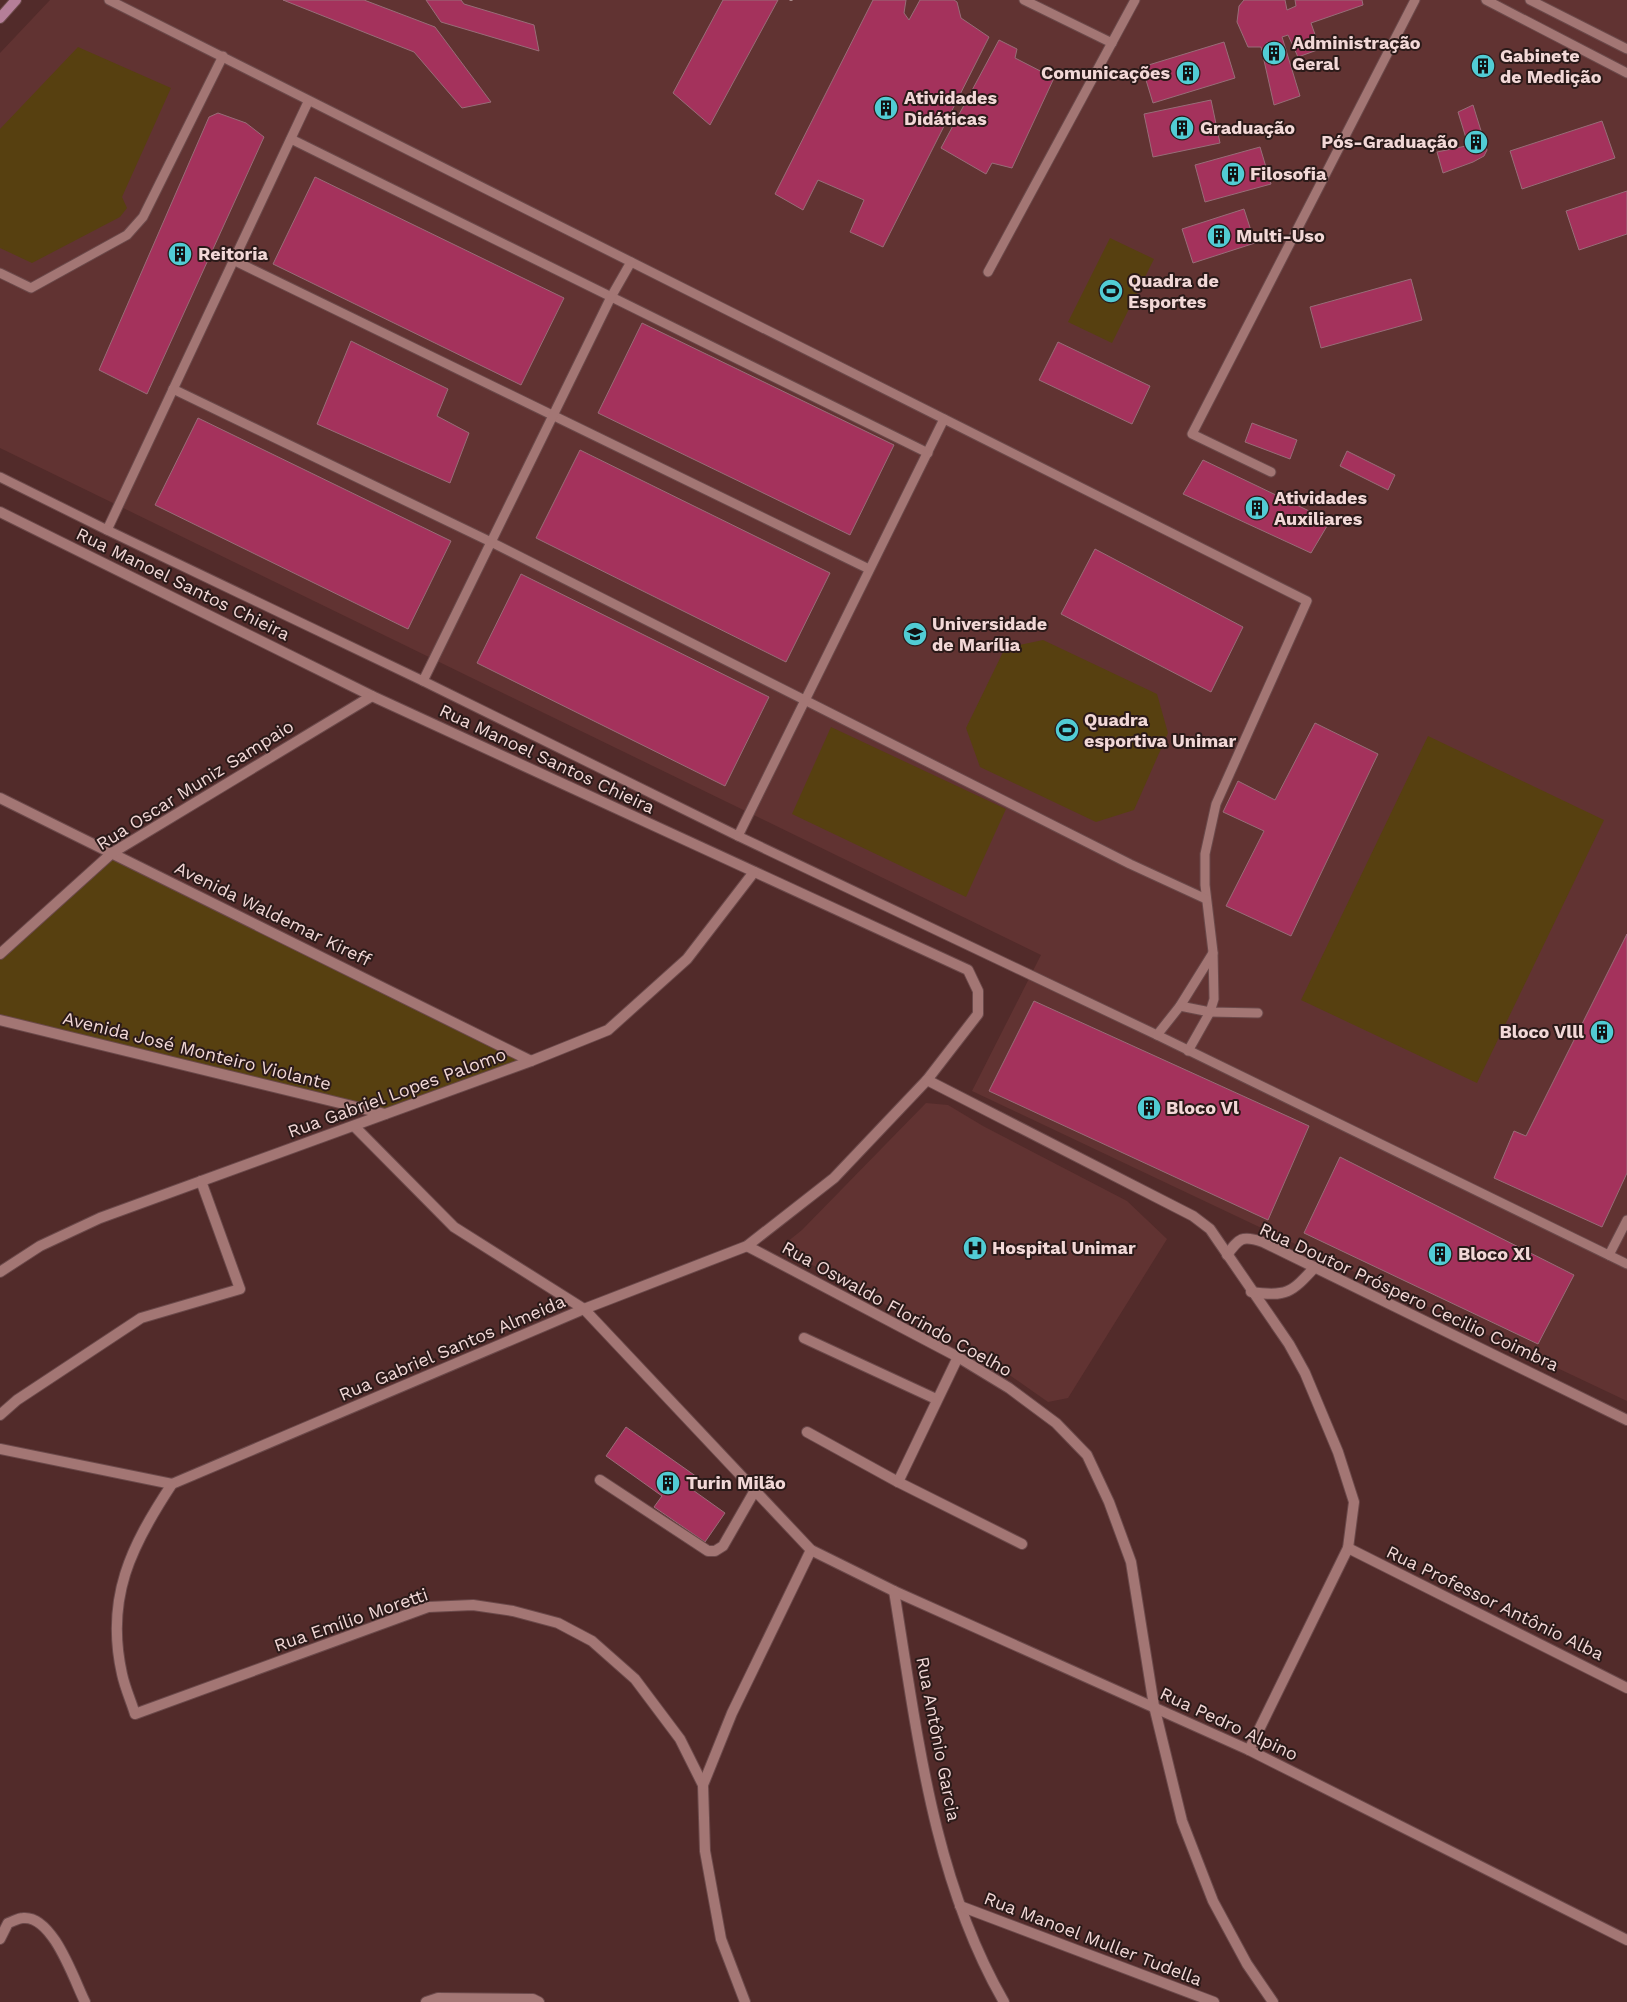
<svg xmlns="http://www.w3.org/2000/svg" width="1627" height="2002" font-family="'Work Sans',sans-serif">
<style>
.built{fill:#613332}
.green{fill:#574010}
.building{fill:#a4325c;stroke:#986d78}
.lines{fill:none;stroke-linecap:round;stroke-linejoin:round}
.service-casing{stroke:#6b494a;stroke-width:11}
.minor-casing{stroke:#6b494a;stroke-width:12}
.secondary-casing{stroke:#6b494a;stroke-width:12}
.path{stroke:#a78786;stroke-width:3;stroke-dasharray:4 2.5;stroke-linecap:butt}
.service{stroke:#a37674;stroke-width:9}
.minor{stroke:#a37674;stroke-width:10}
.secondary{stroke:#b57e98;stroke-width:10}
.labels{text-anchor:middle;stroke-width:4;stroke-linejoin:round;paint-order:stroke}
.poi-label{font-size:18px;font-weight:bold;fill:#f2d8d7;stroke:#2b1a19;text-anchor:start}
.street-label{font-size:18px;fill:#f2d8d7;stroke:#2b1a19}
</style>
<rect width="100%" height="100%" fill="#522b2a"/>
<!-- built -->
<g class="built">
<path d="M50,0H1627V1401L972,1091L1041,955L0,448V53Z"/>
<path d="M926,1103L948,1105L983,1126L1127,1201L1167,1239L1068,1398L1048,1402L988,1360L792,1254L787,1242L802,1230Z"/>
</g>
<!-- green -->
<g class="green">
<path d="M78,47L171,88L122,197L127,208L120,217L32,263L0,248V129Z"/>
<path d="M1110,238L1154,259L1112,343L1068,322Z"/>
<path d="M1043,640L1157,694L1168,733L1134,810L1096,822L980,767L966,728L1005,648Z"/>
<path d="M831,727L1006,809L966,897L792,814Z"/>
<path d="M1428,736L1604,820L1477,1083L1301,1000Z"/>
<path d="M112,853L531,1061L386,1114L0,1020V954Z"/>
</g>
<!-- building -->
<g class="building">
<path d="M283,0H364L435,27L491,102L462,108L414,52Z"/>
<path d="M426,0H461L464,4L534,25L539,51L441,22Z"/>
<path d="M723,0H778L710,125L673,93Z"/>
<path d="M873,0H906L904,13L909,20L920,0H954L957,2L961,18L989,37L883,247L850,232L864,200L818,180L803,210L775,194Z"/>
<path d="M1244,0H1285L1287,10L1296,6L1295,0H1362L1363,5L1311,23L1320,49L1298,57L1288,35L1282,37L1300,96L1274,105L1261,47H1248L1237,22L1239,6Z"/>
<path d="M999,40L1017,49L1015,58L1054,78L1012,168L992,163L986,174L941,148Z"/>
<path d="M1224,42L1235,78L1153,103L1142,67Z"/>
<path d="M1482,57L1492,63L1485,75L1474,69Z"/>
<path d="M1211,100L1220,143L1153,157L1144,114Z"/>
<path d="M1473,105L1487,150L1484,156L1473,162L1443,173L1437,152L1466,146V138L1458,112Z"/>
<path d="M218,113L246,123L264,137L147,394L99,370L209,117Z"/>
<path d="M1602,121L1615,158L1522,189L1510,151Z"/>
<path d="M1260,147L1271,184L1205,202L1195,165Z"/>
<path d="M315,177L564,298L521,385L273,264Z"/>
<path d="M1627,191V234L1579,250L1566,211Z"/>
<path d="M1244,209L1255,243L1193,263L1182,229Z"/>
<path d="M1411,279L1422,320L1321,348L1310,307Z"/>
<path d="M642,323L894,445L850,535L598,413Z"/>
<path d="M351,341L448,389L437,416L469,433L450,483L317,424Z"/>
<path d="M1058,342L1150,386L1132,424L1039,380Z"/>
<path d="M198,418L451,541L408,629L155,505Z"/>
<path d="M1252,423L1297,440L1290,459L1245,442Z"/>
<path d="M580,450L830,573L786,662L536,538Z"/>
<path d="M1347,451L1395,475L1388,490L1340,466Z"/>
<path d="M1203,460L1330,521L1311,553L1183,494Z"/>
<path d="M1095,549L1243,627L1211,692L1061,614Z"/>
<path d="M521,574L769,697L725,786L477,663Z"/>
<path d="M1315,723L1378,754L1291,936L1226,906L1264,831L1223,812L1238,781L1275,800Z"/>
<path d="M1627,934V1173L1602,1227L1494,1178L1514,1131L1526,1136Z"/>
<path d="M1034,1001L1309,1126L1268,1220L989,1091Z"/>
<path d="M1340,1157L1574,1275L1538,1344L1304,1233Z"/>
<path d="M626,1427L697,1477L690,1488L725,1513L705,1542L654,1507L662,1496L606,1456Z"/>
</g>
<g class="lines">
<!-- service casing -->
<g class="service-casing">
<g id="service">
<path d="M109,0L1307,601L1216,804L1205,854V885L1213,952L1214,999L1210,1012L1188,1051"/>
<path d="M1024,0L1112,43"/>
<path d="M1486,0L1627,73"/>
<path d="M1530,0L1627,49"/>
<path d="M291,139L928,453"/>
<path d="M233,260L869,569"/>
<path d="M988,272L1135,0"/>
<path d="M0,273L31,288L127,235L143,217L223,56"/>
<path d="M173,389L491,542L1130,864L1206,899"/>
<path d="M1271,472L1192,434L1415,0"/>
<path d="M0,477L107,530L308,102"/>
<path d="M107,530L423,681L738,836L944,419"/>
<path d="M423,681L611,297L631,262"/>
<path d="M738,836L1157,1035L1627,1264"/>
<path d="M1180,1006L1210,1012L1258,1013"/>
<path d="M1157,1035L1180,1006L1213,953"/>
<path d="M1609,1255L1627,1220"/>
</g>
</g>
<!-- minor casing -->
<g class="minor-casing">
<g id="minor">
<path d="M0,512L372,696L968,970L978,991V1014L927,1080L834,1178L747,1246L584,1309L172,1484C131,1546 105,1598 122,1674C125,1688 131,1701 135,1714L428,1607L473,1605L513,1611L558,1623L592,1641L635,1679L680,1739L703,1785L705,1851L721,1939L745,2002"/>
<path d="M0,798L531,1061"/>
<path d="M0,954L112,853L372,696"/>
<path d="M0,1020L385,1114"/>
<path d="M927,1080L1193,1216L1210,1229L1289,1344L1305,1373L1338,1452L1354,1502L1348,1548L1249,1750"/>
<path d="M354,1126L454,1227L584,1309L811,1550L894,1591L1249,1750L1627,1940"/>
<path d="M747,1246L958,1357L1009,1388L1056,1423L1087,1455L1109,1502L1131,1562L1154,1706L1182,1821L1213,1901L1247,1964L1273,2002"/>
<path d="M1227,1255C1239,1238 1242,1235 1263,1242L1627,1420"/>
<path d="M0,1272L40,1246L100,1218L531,1061L608,1030L687,959L754,872"/>
<path d="M1251,1292C1287,1297 1291,1293 1315,1267"/>
<path d="M804,1338L936,1399"/>
<path d="M0,1415L17,1400L141,1318L240,1289L201,1181"/>
<path d="M807,1432L898,1482L1022,1544"/>
<path d="M0,1449L172,1484"/>
<path d="M600,1480L708,1551H715L723,1546L754,1492"/>
<path d="M898,1482L958,1357"/>
<path d="M1348,1548L1627,1688"/>
<path d="M894,1591C917,1730 932,1877 1004,2002"/>
<path d="M703,1785L732,1713L811,1550"/>
<path d="M960,1906L1214,2002"/>
<path d="M0,1939L8,1923C12,1922 18,1918 23,1918C53,1915 74,1980 85,2002"/>
<path d="M426,2002L438,1998L533,1999L539,2002"/>
</g>
</g>
<!-- secondary casing -->
<g class="secondary-casing">
<path id="secondary" d="M0,18L16,0"/>
</g>
<!-- path -->
<path class="path" d="M791,0V1"/>
<!-- service -->
<use href="#service" class="service"/>
<!-- minor -->
<use href="#minor" class="minor"/>
<!-- secondary -->
<use href="#secondary" class="secondary"/>
</g>
<!-- icons -->
<defs>
<g id="building-disc" transform="scale(1.25)"><circle r="9.5" fill="#51ccd4" stroke="#2b1a19"/><path d="M-4-6H4V6H1V3H-1V6H-4ZM-2.5-4.3h1.7v1.8h-1.7ZM.8-4.3h1.7v1.8H.8ZM-2.5-1h1.7V.8h-1.7ZM.8-1h1.7V.8H.8Z" fill="#111"/></g>
<g id="stadium-disc" transform="scale(1.25)"><circle r="9.5" fill="#51ccd4" stroke="#2b1a19"/><path d="M0-5a6.5 5 0 1 0 0 10a6.5 5 0 1 0 0-10ZM-3.5-1.8h7v3.6h-7Z" fill="#111"/></g>
<g id="university-disc" transform="scale(1.25)"><circle r="9.5" fill="#51ccd4" stroke="#2b1a19"/><path d="M0-5L7-2L0 1L-7-2ZM-4 1L0 2.5L4 1V4Q0 6-4 4Z" fill="#111"/></g>
<g id="hospital-disc" transform="scale(1.25)"><circle r="9.5" fill="#51ccd4" stroke="#2b1a19"/><path d="M-5-5h3v3.5h4V-5h3V5h-3V1.5h-4V5h-3Z" fill="#111"/></g>
</defs>
<g fill-rule="evenodd">
<use href="#building-disc" x="1274" y="53"/>
<use href="#building-disc" x="1483" y="66"/>
<use href="#building-disc" x="1188" y="73"/>
<use href="#building-disc" x="886" y="108"/>
<use href="#building-disc" x="1182" y="128"/>
<use href="#building-disc" x="1476" y="142"/>
<use href="#building-disc" x="1233" y="174"/>
<use href="#building-disc" x="1219" y="236"/>
<use href="#building-disc" x="180" y="254"/>
<use href="#stadium-disc" x="1111" y="291"/>
<use href="#building-disc" x="1257" y="508"/>
<use href="#university-disc" x="915" y="634"/>
<use href="#stadium-disc" x="1067" y="730"/>
<use href="#building-disc" x="1602" y="1032"/>
<use href="#building-disc" x="1149" y="1108"/>
<use href="#hospital-disc" x="975" y="1248"/>
<use href="#building-disc" x="1440" y="1254"/>
<use href="#building-disc" x="668" y="1483"/>
</g>
<g class="labels">
<!-- poi labels -->
<g class="poi-label">
<text x="1292" y="49">Administração<tspan x="1292" dy="21">Geral</tspan></text>
<text x="1500" y="62">Gabinete<tspan x="1500" dy="21">de Medição</tspan></text>
<text x="1170" y="79" text-anchor="end">Comunicações</text>
<text x="904" y="104">Atividades<tspan x="904" dy="21">Didáticas</tspan></text>
<text x="1200" y="134">Graduação</text>
<text x="1458" y="148" text-anchor="end">Pós-Graduação</text>
<text x="1250" y="180">Filosofia</text>
<text x="1236" y="242">Multi-Uso</text>
<text x="198" y="260">Reitoria</text>
<text x="1128" y="287">Quadra de<tspan x="1128" dy="21">Esportes</tspan></text>
<text x="1274" y="504">Atividades<tspan x="1274" dy="21">Auxiliares</tspan></text>
<text x="932" y="630">Universidade<tspan x="932" dy="21">de Marília</tspan></text>
<text x="1084" y="726">Quadra<tspan x="1084" dy="21">esportiva Unimar</tspan></text>
<text x="1584" y="1038" text-anchor="end">Bloco Vlll</text>
<text x="1166" y="1114">Bloco Vl</text>
<text x="992" y="1254">Hospital Unimar</text>
<text x="1458" y="1260">Bloco Xl</text>
<text x="686" y="1489">Turin Milão</text>
</g>
<!-- street labels -->
<g class="street-label">
<text transform="translate(183 584) rotate(26)" y="6">Rua Manoel Santos Chieira</text>
<text transform="translate(547 759) rotate(25)" y="6">Rua Manoel Santos Chieira</text>
<text transform="translate(195 785) rotate(-32)" y="6">Rua Oscar Muniz Sampaio</text>
<text transform="translate(273 914) rotate(26)" y="6">Avenida Waldemar Kireff</text>
<text transform="translate(197 1051) rotate(14)" y="6">Avenida José Monteiro Violante</text>
<text transform="translate(397 1093) rotate(-20)" y="6">Rua Gabriel Lopes Palomo</text>
<text transform="translate(1409 1297) rotate(25)" y="6">Rua Doutor Próspero Cecilio Coimbra</text>
<text transform="translate(897 1309) rotate(29)" y="6">Rua Oswaldo Florindo Coelho</text>
<text transform="translate(452 1348) rotate(-23)" y="6">Rua Gabriel Santos Almeida</text>
<text transform="translate(1495 1603) rotate(26)" y="6">Rua Professor Antônio Alba</text>
<text transform="translate(351 1620) rotate(-19)" y="6">Rua Emílio Moretti</text>
<text transform="translate(1229 1724) rotate(25)" y="6">Rua Pedro Alpino</text>
<text transform="translate(938 1739) rotate(79)" y="6">Rua Antônio Garcia</text>
<text transform="translate(1093 1939) rotate(21)" y="6">Rua Manoel Muller Tudella</text>
</g>
</g>
</svg>
